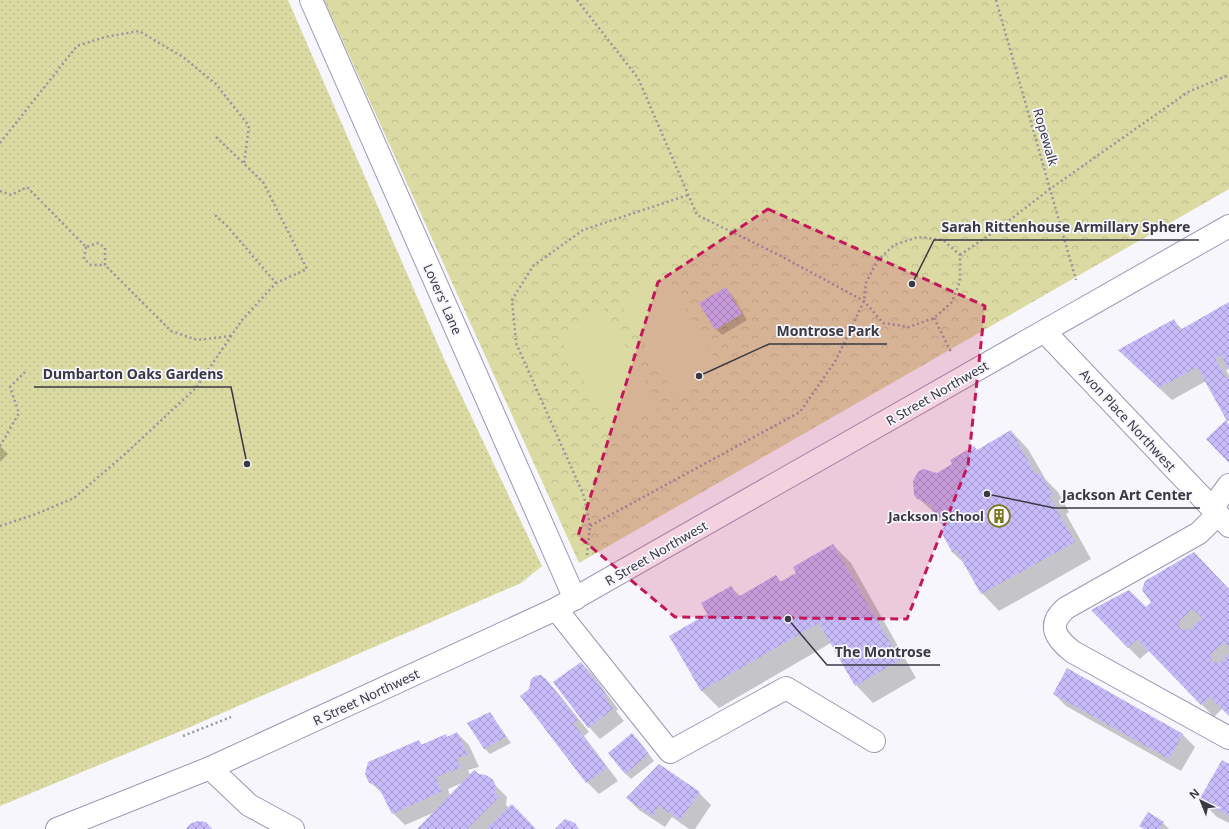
<svg xmlns="http://www.w3.org/2000/svg" width="1229" height="829" font-family="'Noto Sans',sans-serif">
<style>
.park{fill:url(#park-crowns)}
.garden{fill:url(#garden-dots)}
.pitch{fill:#dbdaa3}
.shadow{fill:#0003;fill-rule:evenodd}
.building{fill:url(#building-cross-hatch);fill-rule:evenodd}
.lines{fill:none;stroke-linecap:round;stroke-linejoin:round}
.minor-casing{stroke:#9c97b4;stroke-width:24}
.path{stroke:#97959e;stroke-width:2.5;stroke-dasharray:2 3;stroke-linecap:butt}
.minor{stroke:#fff;stroke-width:22}
.marked{fill:#c2185b;fill-opacity:0.2;stroke:#c2185b;stroke-width:3;stroke-dasharray:8 5;stroke-linejoin:round}
.labels{text-anchor:middle;stroke-width:3.5;stroke-linejoin:round;paint-order:stroke}
.street-label{font-size:13px;fill:#3a3844;stroke:#f7f6fc}
.poi-label{font-size:13px;font-weight:bold;fill:#3a3844;stroke:#f7f6fc;text-anchor:end}
.leader{fill:none;stroke:#3a3844;stroke-width:1.5}
.callout-dot{fill:#3a3844;stroke:#f7f6fc;stroke-width:1.5}
.callout-label{font-size:14px;text-anchor:middle;font-weight:bold;fill:#3a3844;stroke:#f7f6fc;stroke-width:3.5;stroke-linejoin:round;paint-order:stroke}
</style>
<defs>
<pattern id="park-crowns" width="20" height="18" patternUnits="userSpaceOnUse"><rect width="20" height="18" fill="#dbdaa3"/><path d="M2 6a3 3 0 1 1 6 0M12 15a3 3 0 1 1 6 0" fill="none" stroke="#bdbc8e"/></pattern>
<pattern id="garden-dots" width="8" height="8" patternUnits="userSpaceOnUse"><rect width="8" height="8" fill="#dbdaa3"/><path d="M2 2h.1M6 6h.1" fill="none" stroke="#bdbc8e" stroke-width="1.8" stroke-linecap="round"/></pattern>
<pattern id="building-cross-hatch" width="8" height="8" patternUnits="userSpaceOnUse"><rect width="8" height="8" fill="#c7bbf9"/><path d="M0 0l8 8M0 8l8-8" fill="none" stroke="#a399cb"/></pattern>
</defs>
<rect width="100%" height="100%" fill="#f7f6fc"/>
<!-- park -->
<path class="park" d="M324,0H1229V189L579,563Z"/>
<!-- garden -->
<path class="garden" d="M0,0H288L445,361L542,566L521,583L181,731L0,806Z"/>
<!-- pitch -->
<g class="pitch">
<path d="M665,274L722,371L676,398L619,300Z"/>
<path d="M604,309L660,407L614,433L558,336Z"/>
</g>
<!-- shadow -->
<g class="shadow">
<path d="M726,289L732,295L747,320L722,335L716,329Z"/>
<path d="M1229,303V369L1226,370L1229,375V421L1206,381L1172,400L1131,362L1173,320L1183,330Z"/>
<path d="M1011,431L1028,449L1046,480L1058,492L1069,512L1066,514L1091,559L999,611L982,593L966,565L952,552L946,529L939,517L918,498L937,474Z"/>
<path d="M0,446L8,454L0,462Z"/>
<path d="M833,545L851,563L916,678L873,703L856,685L831,643L719,708L701,690L709,615L731,587L741,597L776,576L781,582L797,573Z"/>
<path d="M1229,590V714L1223,708L1214,717L1149,651L1140,659L1128,647L1146,608Z"/>
<path d="M581,663L593,675L618,709L616,711L624,721L600,739L589,727Z"/>
<path d="M1068,670L1183,735L1195,747L1181,771L1066,706L1054,694Z"/>
<path d="M546,680L558,693L589,732L584,736L618,781L599,794L587,782L521,696Z"/>
<path d="M490,713L511,743L490,754L484,748Z"/>
<path d="M457,733L469,745L479,767L468,770L470,775L487,777L507,797L506,805L535,829H418L435,812L405,825L393,813L383,794L370,782L419,741L422,745L445,735L448,738ZM462,783L450,796L448,789Z"/>
<path d="M638,740L654,761L631,779L625,773Z"/>
<path d="M1229,765V823L1217,817L1200,800Z"/>
<path d="M699,793L711,805L695,829H689L672,817L665,827L639,810L627,798Z"/>
<path d="M1163,823L1169,829H1144L1140,825Z"/>
</g>
<!-- building -->
<g class="building">
<path d="M726,287L742,314L715,330L699,303Z"/>
<path d="M1229,302V370L1221,355L1215,358L1227,380L1229,378V420L1227,421L1197,367L1159,388L1118,350L1174,319L1180,330Z"/>
<path d="M1226,420L1229,425V463L1206,439Z"/>
<path d="M1011,430L1036,475L1040,473L1053,495L1049,496L1075,542L981,594L956,550L952,552L940,530L944,528L930,504L917,499L914,495L913,481L918,472L923,469L937,473L952,464L950,460L974,446L977,450Z"/>
<path d="M833,544L900,660L855,686L819,623L701,691L669,636L707,614L701,603L731,586L738,597L776,575L780,582L796,573L793,567Z"/>
<path d="M1194,552L1229,589V647L1224,642L1212,653L1211,662L1219,663L1229,654V716L1210,697L1201,705L1137,639L1128,648L1091,610L1129,590L1146,607L1151,602L1142,590L1145,581ZM1193,609L1202,618L1189,630L1180,629V620Z"/>
<path d="M581,662L607,696L605,698L613,709L588,728L553,682Z"/>
<path d="M1067,668L1183,734L1169,759L1053,694Z"/>
<path d="M541,675L546,679L578,720L573,723L607,768L586,783L520,696L529,689L531,679L535,676Z"/>
<path d="M490,712L506,737L484,749L467,723Z"/>
<path d="M457,732L468,755L456,758L461,768L436,777L442,791L392,814L378,786L369,783L365,774L368,762L419,740L421,745L446,734L447,737Z"/>
<path d="M632,733L649,754L625,774L608,753Z"/>
<path d="M1222,760L1229,764V816L1199,800Z"/>
<path d="M659,764L700,792L680,820L659,806L652,816L626,798Z"/>
<path d="M474,770L479,774L486,775L493,780L496,786L494,792L499,797L467,829H417Z"/>
<path d="M512,804L536,829H486Z"/>
<path d="M1148,812L1164,822L1159,829H1145L1139,826Z"/>
<path d="M565,819L575,823L579,829H555Z"/>
<path d="M197,821L206,822L212,829H186L190,824Z"/>
</g>
<g class="lines">
<!-- minor casing -->
<g class="minor-casing">
<g id="minor">
<path d="M311,0L575,599"/>
<path d="M1045,332L1229,526"/>
<path d="M1212,508L1229,485"/>
<path d="M1218,514L1199,533L1066,608C1046,625 1056,639 1073,652L1229,738"/>
<path d="M556,609L670,752L786,688L874,741"/>
<path d="M210,768L249,805L293,829"/>
<path d="M57,829L210,768L556,609L1229,226"/>
</g>
</g>
<!-- path -->
<g class="path">
<path d="M577,0L638,78L697,215L779,255L864,301L883,323L909,327L934,318L952,302L960,281V255L943,240L918,237L894,245L877,261L866,283L864,301L836,360L800,412L590,526"/>
<path d="M996,0L1076,280"/>
<path d="M216,137L263,182L307,269L276,283"/>
<path d="M0,143L77,46L105,37L139,31L183,57L216,84L249,126L244,164"/>
<path d="M0,191L11,195L27,187L86,247L98,243L105,248V265L171,331L197,340L231,336"/>
<path d="M86,247L84,259L91,265H105"/>
<path d="M960,255L998,229L1050,189L1188,92L1229,75"/>
<path d="M934,318L951,352"/>
<path d="M0,446L19,413L10,387L25,372"/>
<path d="M0,526L36,514L74,498L125,454L196,388L242,320L276,283L227,226L215,215"/>
<path d="M587,555L590,526L584,496L516,343L512,300L533,266L583,230L688,195"/>
<path d="M183,736L231,717"/>
</g>
<!-- minor -->
<use href="#minor" class="minor"/>
</g>
<!-- marked area -->
<path class="marked" d="M768,209L985,306L968,465L907,619L675,617L578,536L658,282Z"/>
<!-- icons -->
<defs>
<g id="building-ring" transform="scale(1.15)"><circle r="9.5" fill="#f7f6fc" stroke="#7c781d" stroke-width="1.5"/><path d="M-4-6H4V6H1V3H-1V6H-4ZM-2.5-4.3h1.7v1.8h-1.7ZM.8-4.3h1.7v1.8H.8ZM-2.5-1h1.7V.8h-1.7ZM.8-1h1.7V.8H.8Z" fill="#7c781d"/></g>
</defs>
<g fill-rule="evenodd">
<use href="#building-ring" x="999" y="516"/>
</g>
<g class="labels">
<!-- street labels -->
<g class="street-label">
<text transform="translate(1046 137) rotate(74)" y="5">Ropewalk</text>
<text transform="translate(443 299) rotate(66)" y="5">Lovers' Lane</text>
<text transform="translate(937 393) rotate(-30)" y="5">R Street Northwest</text>
<text transform="translate(1128 420) rotate(47)" y="5">Avon Place Northwest</text>
<text transform="translate(656 553) rotate(-30)" y="5">R Street Northwest</text>
<text transform="translate(366 697) rotate(-25)" y="5">R Street Northwest</text>
</g>
<!-- poi labels -->
<g class="poi-label">
<text x="984" y="521">Jackson School</text>
</g>
</g>
<!-- callouts -->
<path class="leader" d="M912 284L934 240H1199M699 376L769 344H887M247 464L231 387H34M987 494L1054 508H1200M788 619L827 665H940"/>
<g class="callout-dot">
<circle cx="912" cy="284" r="4"/>
<circle cx="699" cy="376" r="4"/>
<circle cx="247" cy="464" r="4"/>
<circle cx="987" cy="494" r="4"/>
<circle cx="788" cy="619" r="4"/>
</g>
<g class="callout-label">
<text x="1066" y="232">Sarah Rittenhouse Armillary Sphere</text>
<text x="828" y="336">Montrose Park</text>
<text x="133" y="379">Dumbarton Oaks Gardens</text>
<text x="1127" y="500">Jackson Art Center</text>
<text x="883" y="657">The Montrose</text>
</g>
<!-- north arrow -->
<g transform="translate(1201 801) rotate(317)" stroke="#f7f6fc" stroke-width="3" paint-order="stroke">
<path d="M0-3L7 15L0 10L-7 15Z" fill="#3a3844"/>
<text y="-6" font-size="11" font-weight="bold" text-anchor="middle" fill="#3a3844">N</text>
</g>
</svg>
